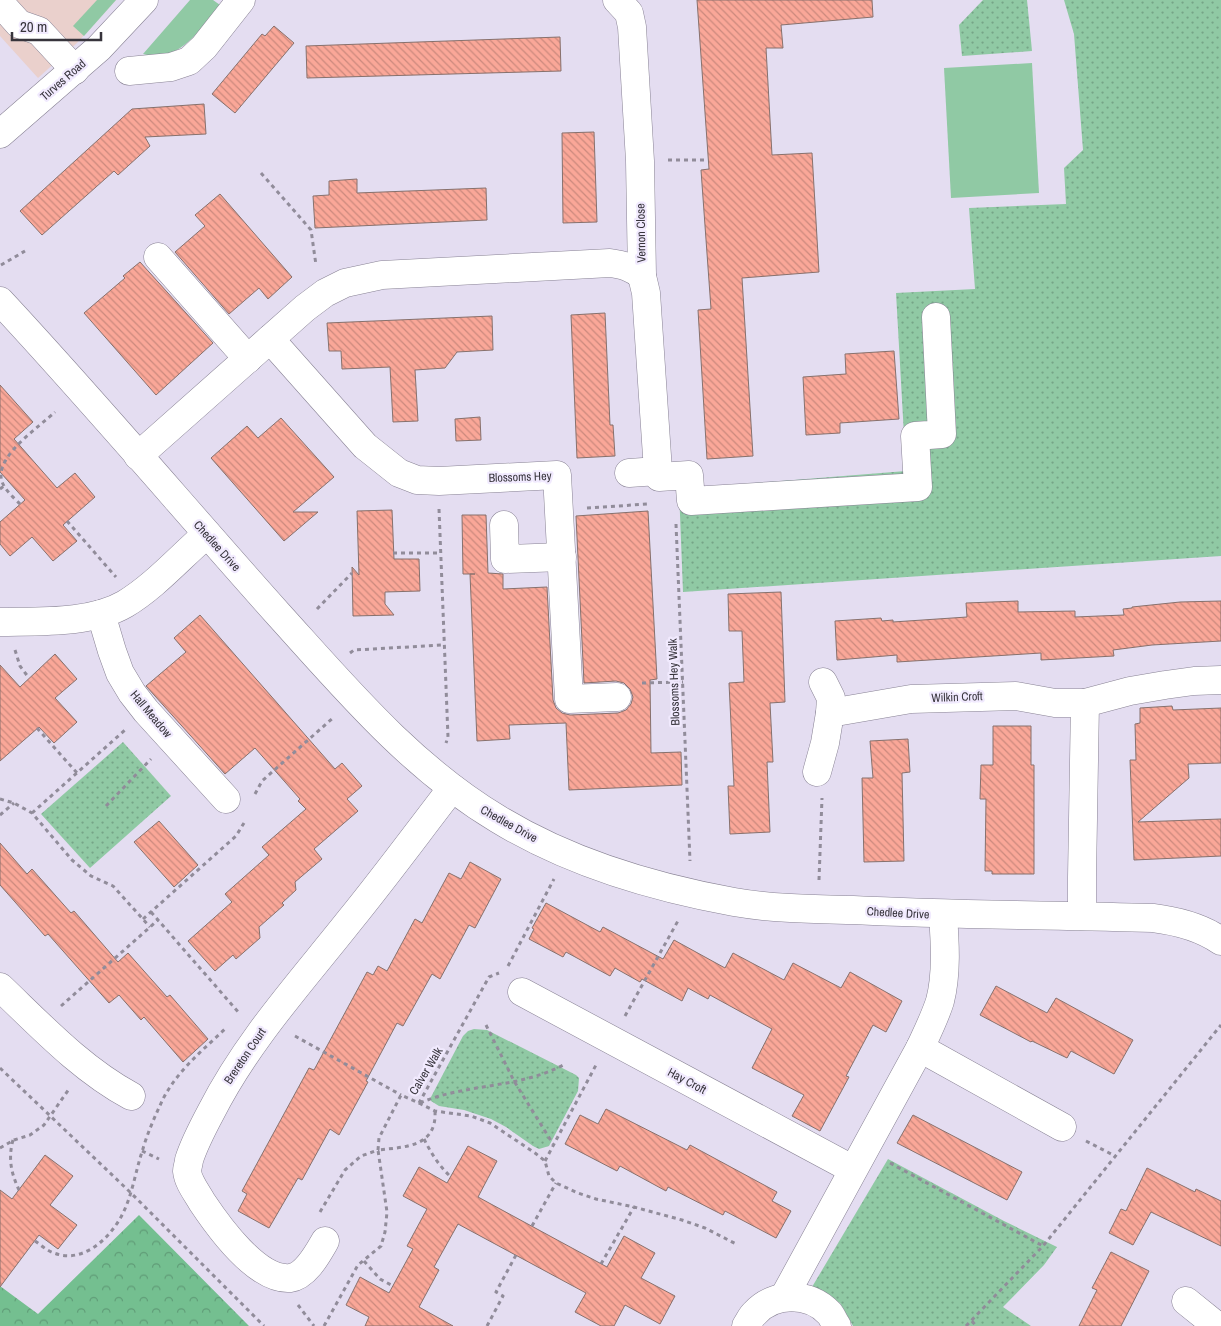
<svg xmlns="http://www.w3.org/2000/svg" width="1221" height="1326" font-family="'Archivo Narrow',sans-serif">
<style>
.commercial{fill:#ead0cc}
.green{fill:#90c9a4}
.forest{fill:url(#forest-crowns)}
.park{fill:url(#park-dots)}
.building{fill:url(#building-back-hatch);stroke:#87716d}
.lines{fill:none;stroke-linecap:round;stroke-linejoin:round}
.minor-casing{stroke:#888294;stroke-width:29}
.path{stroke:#918c9a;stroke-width:3;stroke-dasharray:4 4;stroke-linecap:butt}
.minor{stroke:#fff;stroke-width:28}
.labels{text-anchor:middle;stroke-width:4.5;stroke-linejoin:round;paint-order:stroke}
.street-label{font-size:12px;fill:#37343c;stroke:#f1eafe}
</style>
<defs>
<pattern id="forest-crowns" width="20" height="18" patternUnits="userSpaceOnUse" patternTransform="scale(1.25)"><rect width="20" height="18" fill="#74bf90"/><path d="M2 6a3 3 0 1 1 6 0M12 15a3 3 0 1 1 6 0" fill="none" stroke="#609c77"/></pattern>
<pattern id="park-dots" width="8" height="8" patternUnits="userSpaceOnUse" patternTransform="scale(1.25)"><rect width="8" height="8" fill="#90c9a4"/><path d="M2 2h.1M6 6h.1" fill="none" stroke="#76a487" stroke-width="1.8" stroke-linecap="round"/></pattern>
<pattern id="building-back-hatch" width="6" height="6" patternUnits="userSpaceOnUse" patternTransform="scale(1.25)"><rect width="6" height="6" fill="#faa798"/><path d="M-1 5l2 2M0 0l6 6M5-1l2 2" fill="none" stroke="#cb897d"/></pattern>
</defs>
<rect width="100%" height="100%" fill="#e4ddf1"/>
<!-- commercial -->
<path class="commercial" d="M0,0H116L77,43L38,78L0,36Z"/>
<!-- green -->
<g class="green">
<path d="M97,0H116L84,36L73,26Z"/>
<path d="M190,0H213L220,5C199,30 181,63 143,54Z"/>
<path d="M1032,63L1039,193L951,198L944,68Z"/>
</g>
<!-- forest -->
<path class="forest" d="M139,1215L249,1326H0V1286L38,1314Z"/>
<!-- park -->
<g class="park">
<path d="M983,0H1027L1032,51L962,56L959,25Z"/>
<path d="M1064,0H1221V556L683,592L679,489L906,471L896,293L975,289L969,208L1066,204L1064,168L1083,150L1074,34Z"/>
<path d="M123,742L171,796L90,868L41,814Z"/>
<path d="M474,1029L487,1030L576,1075L579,1078L578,1091L549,1146L539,1149L533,1146L506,1127L491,1119L464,1110L439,1106L431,1101V1097L463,1036L468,1031Z"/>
<path d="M888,1159L1004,1221L1057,1247L1044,1265L1003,1307L1031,1326H853L840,1303L812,1287Z"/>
</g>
<!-- building -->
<g class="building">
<path d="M697,0H872L873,17L781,25L783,48H766L772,155L812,153L819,272L742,278L753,456L707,459L698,310L711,309L701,170L709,169Z"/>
<path d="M274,26L294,43L235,113L212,94L262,34L265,36Z"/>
<path d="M560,37L561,71L307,78L306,46Z"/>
<path d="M204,104L206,134L145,137L150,146L118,175L114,171L42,235L20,211L132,109Z"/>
<path d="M594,132L597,222L563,223L562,133Z"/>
<path d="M357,179V193L486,188L487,220L315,228L313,196L329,195V181Z"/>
<path d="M220,194L292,277L268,299L259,288L229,314L175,252L205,226L195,215Z"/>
<path d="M140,262L213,343L156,395L84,313L125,278L123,276Z"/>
<path d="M605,313L610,425H613L615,456L577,458L571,315Z"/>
<path d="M492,316L493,350L457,352L445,368L415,370L418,421L393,422L390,367L342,369L341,351H329L327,323Z"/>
<path d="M894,351L899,419L840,423V433L806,435L803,377L846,374L845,354Z"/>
<path d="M0,385L33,422L14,439L57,488L75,473L95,497L63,525L77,541L53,561L32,537L10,556L0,544V522L25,500L0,472Z"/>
<path d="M480,417L481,440L456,441L455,419Z"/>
<path d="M281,418L334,477L293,512H318L284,541L211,458L247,426L258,438Z"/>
<path d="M392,510L394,559H419L420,591L385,592V604L394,615L353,616L352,567L359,575L357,511Z"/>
<path d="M648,511L657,679L650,680L651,753L681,752L682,785L569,790L566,723L509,725L510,739L477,741L470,574H475H463L462,515H486L488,573L503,574V589L547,587L553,700L556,708L562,713L570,715L618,713L626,710L631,704L633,697L630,689L624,683L616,681L584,683L576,516Z"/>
<path d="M781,592L785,702L770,703L773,762H767L770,832L730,834L728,786H734L729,683L744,682L742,631H729L728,594Z"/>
<path d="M1018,601V612L1075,611V617L1124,615L1123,609L1132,608V607L1180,602L1221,601V641L1152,645L1113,650L1114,656L1041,660V653L897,662V655L837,660L835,621L881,618L882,621L893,620V622L967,617L966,603Z"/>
<path d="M200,615L335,769L342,763L362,786L347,799L358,811L314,849L322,859L295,882L296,890L282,903L284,905L259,927L260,938L236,959L233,955L215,971L188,941L232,902L225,894L269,855L262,847L306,809L298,801L300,799L255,748L225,774L146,686L186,652L174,638Z"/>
<path d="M55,654L77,679L55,698L77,722L54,743L39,727L0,761V665L20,687Z"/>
<path d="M1172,706L1173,710L1221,708V763L1188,764L1189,778L1138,822L1221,819V856L1134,860L1130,760H1136L1135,724L1140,723V708Z"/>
<path d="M993,726H1031V765H1034V874H992V871H985L986,799H980L981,765H993Z"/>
<path d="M908,739L910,772L902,773L904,861L864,862L862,778H873L870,741Z"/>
<path d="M159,821L198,865L174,887L134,842Z"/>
<path d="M0,843L27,874L32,869L71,913L74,911L118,962L128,953L167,997L170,995L208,1039L183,1062L144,1017L141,1020L119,995L109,1003L48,934L45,936L0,885Z"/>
<path d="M470,862L501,879L475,928L469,925L440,979L432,974L403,1026L397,1023L366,1081L368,1082L339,1135L330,1129L302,1180L298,1178L269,1228L238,1211L247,1194L242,1191L309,1068L314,1070L367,972L373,975L378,966L387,971L415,919L422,923L449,873L461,879Z"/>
<path d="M546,903L600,932L603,927L663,959L674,940L725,968L733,953L784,980L793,963L841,988L850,972L902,1001L886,1032L873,1025L846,1076L849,1077L820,1131L792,1116L804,1095L752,1068L772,1029L710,995L708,999L688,988L682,1001L642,979L640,982L615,968L610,976L566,952L563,957L529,939L534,929L532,928Z"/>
<path d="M996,986L1047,1013L1056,998L1133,1040L1114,1074L1071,1051L1067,1058L1032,1041L1031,1042L980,1015Z"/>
<path d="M606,1109L687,1150L690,1145L777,1192L772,1201L791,1211L776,1238L725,1211L723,1215L668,1187L666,1191L620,1166L617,1171L565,1144L580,1115L598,1124Z"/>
<path d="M913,1115L1022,1172L1007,1200L897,1143Z"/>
<path d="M468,1146L497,1161L478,1197L607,1267L624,1236L655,1253L641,1278L675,1296L660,1324L625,1305L614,1326H601L575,1312L586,1293L458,1224L434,1267L439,1270L419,1307L453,1326H365L369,1317L346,1305L360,1277L389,1293L413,1249L407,1246L427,1209L403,1196L419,1167L447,1183Z"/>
<path d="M45,1155L73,1176L50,1205L77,1225L58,1249L39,1235L0,1287V1190L12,1199Z"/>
<path d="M1147,1168L1195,1192L1196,1189L1221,1201V1246L1151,1212L1133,1245L1109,1233L1121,1209L1126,1211Z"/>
<path d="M1111,1252L1149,1271L1121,1326H1079L1097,1290L1092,1288Z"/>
</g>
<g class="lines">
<!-- minor casing -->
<g class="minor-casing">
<g id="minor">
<path d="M617,0L629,13L632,27L640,161L642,276L646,293L658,471L629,473"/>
<path d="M0,3L19,24L39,31L75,70"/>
<path d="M129,71L171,67L189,61L204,47L241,0"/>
<path d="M0,134L99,48L144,0"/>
<path d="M158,257L248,359"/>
<path d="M0,301C95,403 186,511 279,615C346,689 411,767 498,819C570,863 651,887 734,902C774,909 813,909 853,910C953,915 1053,915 1153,918C1177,921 1201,927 1221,941"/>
<path d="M270,339L365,446L399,473L417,480L439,481L557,475L569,699L617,697"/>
<path d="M138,456L305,308L325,293L345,283L382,275L610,263C623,265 632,267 642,276"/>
<path d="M659,477L689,475L691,501L918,487L915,436L942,434L936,317"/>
<path d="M504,525L505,559L562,557"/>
<path d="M101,614L112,651L120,673L132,693L146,711L226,799"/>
<path d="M0,622C38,621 91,624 125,604C155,586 180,557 207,534"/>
<path d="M823,682L831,698L830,713"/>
<path d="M817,772L825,743L830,713L911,699L1016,696L1055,703H1085L1130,691L1165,685L1194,681L1221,680"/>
<path d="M1082,916V877L1085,703"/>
<path d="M0,987C41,1026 81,1069 131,1096"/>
<path d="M522,992L852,1169"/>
<path d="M920,1048L1062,1127"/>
<path d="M325,1241C318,1253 306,1276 290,1278C257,1281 218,1226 202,1202C197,1193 188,1182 187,1171C187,1168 189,1163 189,1160C194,1144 203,1127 211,1112C247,1041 301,982 350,920C385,877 418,832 452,788"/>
<path d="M784,1297L920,1048C927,1033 935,1017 940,1001C947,974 945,942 943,915"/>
<path d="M1186,1301L1217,1326"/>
<path d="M746,1326C749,1322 751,1316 755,1313C774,1292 809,1292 829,1313C832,1316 834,1322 837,1326"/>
</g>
</g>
<!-- path -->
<g class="path">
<path d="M668,160H708"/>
<path d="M261,173L311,230L316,265"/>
<path d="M1,265L25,251"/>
<path d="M0,489L4,486"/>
<path d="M20,504C13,497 1,487 1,476C0,453 39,427 55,412"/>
<path d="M587,508L648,504"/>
<path d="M439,509L448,737L446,743"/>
<path d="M67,521L116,577"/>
<path d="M676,524L690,861"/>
<path d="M393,553H441"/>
<path d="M317,609L352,573"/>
<path d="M15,650L20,666L29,678"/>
<path d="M350,653L354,650L443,645"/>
<path d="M642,683L683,682"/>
<path d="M37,728L77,773"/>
<path d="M255,794L262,781L334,717"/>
<path d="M0,799L14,803L32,813L72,860L91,876L113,886L150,927"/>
<path d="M106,806L151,759"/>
<path d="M32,813L125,730"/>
<path d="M0,815L14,803"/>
<path d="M819,880L822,798"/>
<path d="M151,912L240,1014"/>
<path d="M143,919L236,836L244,823"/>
<path d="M508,966L554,879"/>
<path d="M61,1006L158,920"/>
<path d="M625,1016L679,919"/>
<path d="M486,1025L514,1081L553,1144"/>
<path d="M295,1036L401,1095"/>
<path d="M0,1068L131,1193L264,1326"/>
<path d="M419,1103L435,1111L471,1116L490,1123L535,1153L545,1161L549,1176L556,1183L578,1193L596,1199L634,1207L682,1220L705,1228L738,1245"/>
<path d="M420,1103C466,1083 520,1089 565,1064"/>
<path d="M424,1139C431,1153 439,1166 451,1177"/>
<path d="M13,1140C8,1158 11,1173 19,1190"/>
<path d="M1086,1141L1115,1156"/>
<path d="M0,1148L14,1140L30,1135L44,1125L69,1089"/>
<path d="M142,1151L159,1159"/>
<path d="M545,1161L596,1065"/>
<path d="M890,1163L1043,1246"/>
<path d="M320,1212L345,1170L361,1156L378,1150L379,1138L401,1095L419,1103L489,977L499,973"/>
<path d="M532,1226L556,1183"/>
<path d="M35,1241C41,1245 47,1251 54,1253C82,1264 108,1240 121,1217C132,1197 135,1173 142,1152C147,1134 155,1116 163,1099C178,1070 203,1050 226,1028"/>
<path d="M364,1261L380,1279L393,1286"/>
<path d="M601,1264L634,1207"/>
<path d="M298,1305L314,1326"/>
<path d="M972,1321L976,1326"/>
<path d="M324,1326L358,1265L381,1246L385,1232L387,1212L378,1150C405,1147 437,1147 435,1111"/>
<path d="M487,1326L503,1296L496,1292L516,1255"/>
<path d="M966,1326L1043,1246L1221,1025"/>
</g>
<!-- minor -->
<use href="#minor" class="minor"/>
</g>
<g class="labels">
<!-- street labels -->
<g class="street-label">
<text transform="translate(63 80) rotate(-41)" y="4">Turves Road</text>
<text transform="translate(641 233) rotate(-91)" y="4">Vernon Close</text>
<text transform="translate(520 477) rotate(-2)" y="4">Blossoms Hey</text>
<text transform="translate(217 546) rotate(48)" y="4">Chedlee Drive</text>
<text transform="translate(674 682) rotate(-92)" y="4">Blossoms Hey Walk</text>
<text transform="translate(957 697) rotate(-2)" y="4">Wilkin Croft</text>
<text transform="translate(151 714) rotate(50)" y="4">Hall Meadow</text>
<text transform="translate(509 824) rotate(29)" y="4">Chedlee Drive</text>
<text transform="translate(898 913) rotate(3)" y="4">Chedlee Drive</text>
<text transform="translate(245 1056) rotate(-56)" y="4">Brereton Court</text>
<text transform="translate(426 1071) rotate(-59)" y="4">Calver Walk</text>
<text transform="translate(687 1081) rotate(28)" y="4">Hay Croft</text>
</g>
</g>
<!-- scale -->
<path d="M12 32v8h89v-8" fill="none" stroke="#37343c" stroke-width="2.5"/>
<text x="20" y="32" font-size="15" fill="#37343c" stroke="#f1eafe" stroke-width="4" paint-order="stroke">20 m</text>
</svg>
